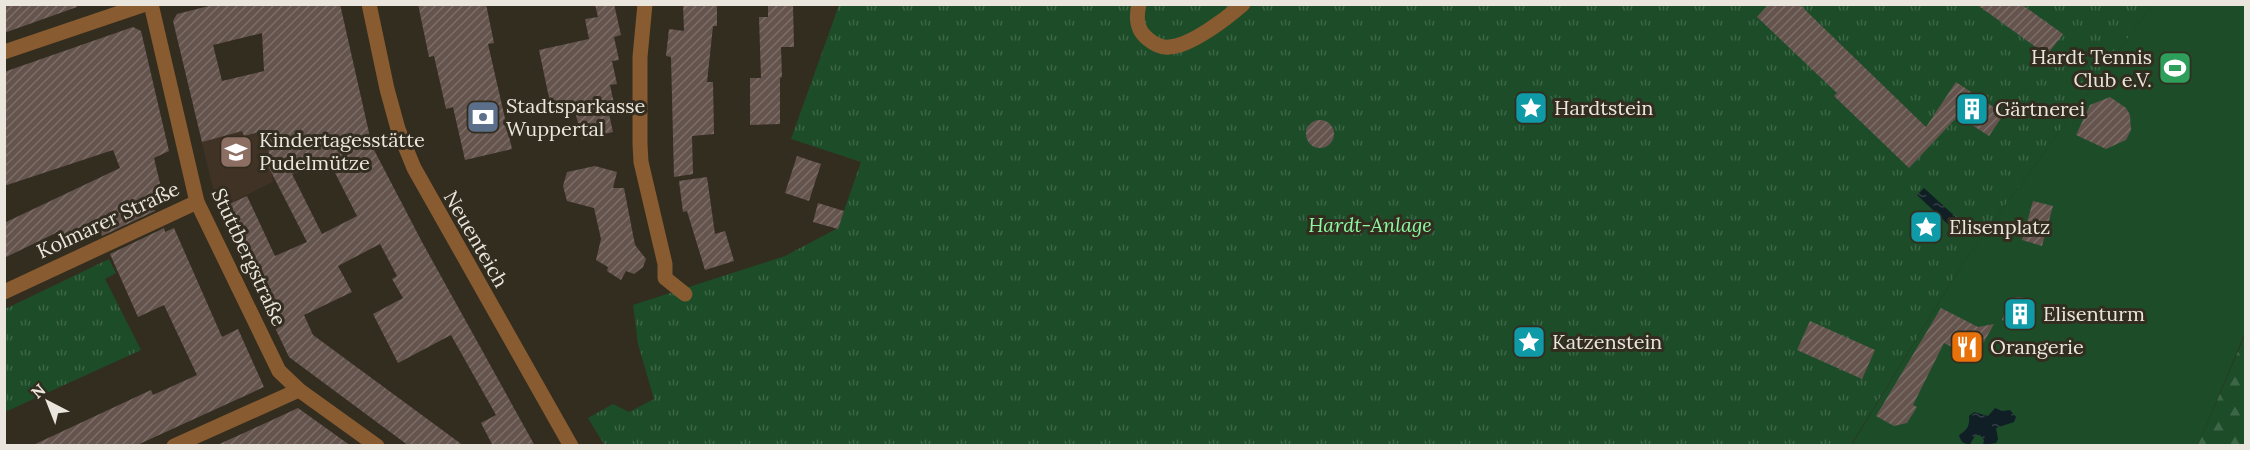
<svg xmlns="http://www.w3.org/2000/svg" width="2250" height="450" font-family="Lora,serif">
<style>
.education{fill:#413226}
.green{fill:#1c4c28}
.forest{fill:url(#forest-firs)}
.park{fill:url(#park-tufts)}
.water{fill:url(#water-ripples)}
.building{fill:url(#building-hatch);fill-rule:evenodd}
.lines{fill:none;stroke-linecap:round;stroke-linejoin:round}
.minor{stroke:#895b30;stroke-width:15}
.labels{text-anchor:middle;stroke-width:6;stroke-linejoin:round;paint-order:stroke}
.poi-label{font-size:20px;fill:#eae6dd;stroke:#332d20;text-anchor:start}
.street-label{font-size:20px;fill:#eae6dd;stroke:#332d20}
.park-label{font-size:20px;font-style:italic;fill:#8bf9a2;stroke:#332d20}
</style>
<defs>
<pattern id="forest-firs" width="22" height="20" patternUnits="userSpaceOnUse" patternTransform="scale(1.5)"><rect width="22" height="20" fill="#1c4c28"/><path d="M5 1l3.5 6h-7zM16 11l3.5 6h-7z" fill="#3d6647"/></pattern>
<pattern id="park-tufts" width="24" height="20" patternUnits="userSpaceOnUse" patternTransform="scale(1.5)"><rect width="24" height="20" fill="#1c4c28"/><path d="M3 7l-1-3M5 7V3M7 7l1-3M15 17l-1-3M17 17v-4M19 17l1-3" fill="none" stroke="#3d6647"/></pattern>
<pattern id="water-ripples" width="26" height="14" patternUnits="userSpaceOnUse" patternTransform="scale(1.5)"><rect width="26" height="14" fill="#0f1f25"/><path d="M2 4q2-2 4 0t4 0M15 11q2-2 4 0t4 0" fill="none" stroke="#324044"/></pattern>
<pattern id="building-hatch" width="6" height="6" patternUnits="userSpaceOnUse" patternTransform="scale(1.5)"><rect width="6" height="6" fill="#65544e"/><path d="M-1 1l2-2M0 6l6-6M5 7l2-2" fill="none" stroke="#7b6d67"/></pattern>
</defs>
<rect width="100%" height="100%" fill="#332d20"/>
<!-- education -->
<path class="education" d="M264,89L266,130L273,182L218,209L193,106Z"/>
<!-- green -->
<path class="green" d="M2152,5H2245V333L2198,445L1851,446L1965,260Z"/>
<!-- forest -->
<path class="forest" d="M2245,333V445H2198L2242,342Z"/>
<!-- park -->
<g class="park">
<path d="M839,5H2152L1965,260L1851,445L605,446L588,418L613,404L629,412L654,399L638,344L633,305L785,256L838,228L861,162L791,139Z"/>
<path d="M109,259L116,273L105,279L141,350L5,412V309Z"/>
</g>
<!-- water -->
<g class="water">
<path d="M1924,188L1960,221L1952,228L1917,195Z"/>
<path d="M1995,408L2002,411L2010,410L2016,417L2014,422L1996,428L1998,439L1996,443L1983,445L1984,440L1980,435L1975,436L1970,444C1963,444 1961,442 1959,435C1967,430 1970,426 1969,416L1974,412L1988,416Z"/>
</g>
<!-- building -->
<g class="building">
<path d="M4,4H77V7L4,33Z"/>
<path d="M217,4H340L372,146L422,242L535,446H493L481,423L496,415L451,335L398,363L373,314L403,298L392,279L397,276L380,244L338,266L352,292L304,315L313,335L464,446H409L289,357L218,209L247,196L275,256L307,242L267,164L270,163L266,130L244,136L242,131L202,142L173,21L177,14ZM262,33L264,71L222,81L213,45ZM329,161L357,216L322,234L292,174Z"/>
<path d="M418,4H486L494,43L488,44L512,149L465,160L453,107L446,109L434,56L429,57Z"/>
<path d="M595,4H614L621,35L614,37L619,60L612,61L617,84L610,85L615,108L608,110L613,132L582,139L574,107L552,112L539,50L589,39L585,19L598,17Z"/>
<path d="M683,4H717V26H713L707,82H713L714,134L692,136L693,174L674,177L671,57L666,56L669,29L684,31Z"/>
<path d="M768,4H793L794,47H781L782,77L780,78V124L750,125V78H761L759,17H768Z"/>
<path d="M1769,4H1799L1926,127L1956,82L2004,114L1989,136L1958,116L1909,168L1834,96L1837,93L1757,17Z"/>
<path d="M1976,4H2021L2063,34L2047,55Z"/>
<path d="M133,27L141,31L169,151L154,158L163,196L152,202L155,211L102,236L98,228L95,230L91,222L61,237L58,232L4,258V223L120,168L113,150L4,186V72Z"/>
<path d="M2110,97L2126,108L2130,115L2131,130L2126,140L2106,149L2076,135L2090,105Z"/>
<circle cx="1320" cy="134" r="14"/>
<path d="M797,156L821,164L809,201L785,193Z"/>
<path d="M595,166L617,172L613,188H624L635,245L646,259L643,267L634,274L626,271L621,280L607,271L608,267L596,260L601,239L594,208L567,201L563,186L567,172Z"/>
<path d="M707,177L715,234L725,231L734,261L705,270L687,211L683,212L679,181Z"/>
<path d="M2033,201L2053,206L2042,246L2022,240Z"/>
<path d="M818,203L844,211L838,229L813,222Z"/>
<path d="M164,228L165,232L174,228L222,337L238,329L264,387L135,446H31L151,390L153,395L197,375L164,305L138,317L110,254Z"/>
<path d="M2017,297H2022L2032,302L2036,311L2033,321L2020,328L2002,320L2008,302Z"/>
<path d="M1941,308L1978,327L1994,324L1977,354L1972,351L1963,353L1944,343L1913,405L1917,407L1907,423L1894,426L1876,416Z"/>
<path d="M1810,321L1875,350L1862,379L1797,350Z"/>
<path d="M298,408L351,446H215L268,422Z"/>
</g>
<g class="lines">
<!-- minor -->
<g class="minor">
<path d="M151,4L197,202L279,371L299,390L377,446"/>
<path d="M369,4L387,89L398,129L414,168L571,446"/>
<path d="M645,4L640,57V144L641,162L665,264V278L685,294"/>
<path d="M1139,4C1136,17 1136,30 1148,39C1154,44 1161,48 1169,47C1191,46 1227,18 1243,4"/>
<path d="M4,52L146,4"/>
<path d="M4,292L197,202"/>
<path d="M174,446L299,390"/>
</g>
</g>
<!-- icons -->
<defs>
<g id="stadium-square" transform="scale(1.725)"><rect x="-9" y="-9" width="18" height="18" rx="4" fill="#2e9e5b" stroke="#332d20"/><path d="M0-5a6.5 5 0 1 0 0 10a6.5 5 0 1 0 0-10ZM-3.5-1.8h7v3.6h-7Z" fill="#fff"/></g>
<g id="sight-square" transform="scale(1.725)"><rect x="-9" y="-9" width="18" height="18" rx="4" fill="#0f9aa8" stroke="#332d20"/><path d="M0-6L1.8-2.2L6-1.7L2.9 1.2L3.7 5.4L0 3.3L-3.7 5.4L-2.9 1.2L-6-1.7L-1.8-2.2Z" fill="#fff"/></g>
<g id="building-square" transform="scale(1.725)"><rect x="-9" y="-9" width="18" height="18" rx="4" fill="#0f9aa8" stroke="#332d20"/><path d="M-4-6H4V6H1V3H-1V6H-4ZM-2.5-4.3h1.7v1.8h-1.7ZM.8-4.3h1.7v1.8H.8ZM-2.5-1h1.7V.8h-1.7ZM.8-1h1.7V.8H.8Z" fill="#fff"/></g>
<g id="bank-square" transform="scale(1.725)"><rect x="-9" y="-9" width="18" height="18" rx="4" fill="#5c6f8a" stroke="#332d20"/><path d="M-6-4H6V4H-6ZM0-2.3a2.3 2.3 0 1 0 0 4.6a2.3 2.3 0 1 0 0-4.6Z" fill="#fff"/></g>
<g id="school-square" transform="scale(1.725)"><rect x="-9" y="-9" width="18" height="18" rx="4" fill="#8d6e63" stroke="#332d20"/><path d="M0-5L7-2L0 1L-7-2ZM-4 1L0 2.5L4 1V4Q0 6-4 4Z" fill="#fff"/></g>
<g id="restaurant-square" transform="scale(1.725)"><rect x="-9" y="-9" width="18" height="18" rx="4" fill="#e8710a" stroke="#332d20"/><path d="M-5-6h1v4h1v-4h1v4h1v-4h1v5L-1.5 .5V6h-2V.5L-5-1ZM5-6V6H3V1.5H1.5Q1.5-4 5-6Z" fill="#fff"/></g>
</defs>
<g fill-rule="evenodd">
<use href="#stadium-square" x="2175" y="68"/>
<use href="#sight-square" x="1531" y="108"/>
<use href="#building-square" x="1972" y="109"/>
<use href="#bank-square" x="483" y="117"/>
<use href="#school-square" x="236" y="152"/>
<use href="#sight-square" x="1926" y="227"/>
<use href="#building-square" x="2020" y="314"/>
<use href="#sight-square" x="1529" y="342"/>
<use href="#restaurant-square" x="1967" y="347"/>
</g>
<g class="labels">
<!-- poi labels -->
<g class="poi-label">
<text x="2152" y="64" text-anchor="end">Hardt Tennis<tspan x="2152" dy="23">Club e.V.</tspan></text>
<text x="506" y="113">Stadtsparkasse<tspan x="506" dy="23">Wuppertal</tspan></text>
<text x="1554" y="115">Hardtstein</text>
<text x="1995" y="116">Gärtnerei</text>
<text x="259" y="147">Kindertagesstätte<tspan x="259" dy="23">Pudelmütze</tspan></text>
<text x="1949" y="234">Elisenplatz</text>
<text x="2043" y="321">Elisenturm</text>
<text x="1552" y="349">Katzenstein</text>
<text x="1990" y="354">Orangerie</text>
</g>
<!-- street labels -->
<g class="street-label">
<text transform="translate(108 220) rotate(-25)" y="7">Kolmarer Straße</text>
<text transform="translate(476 239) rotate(60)" y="7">Neuenteich</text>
<text transform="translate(249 257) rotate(65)" y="7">Stuttbergstraße</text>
</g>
<!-- park labels -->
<g class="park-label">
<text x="1370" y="232">Hardt-Anlage</text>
</g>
</g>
<!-- border -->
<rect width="2250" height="450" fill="none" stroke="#eae6dd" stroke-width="12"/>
<!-- north arrow -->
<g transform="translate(48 402) rotate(318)" stroke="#332d20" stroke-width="4.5" paint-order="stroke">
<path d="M0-4.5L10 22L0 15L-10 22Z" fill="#eae6dd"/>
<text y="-9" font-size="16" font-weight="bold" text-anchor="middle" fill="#eae6dd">N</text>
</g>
</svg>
